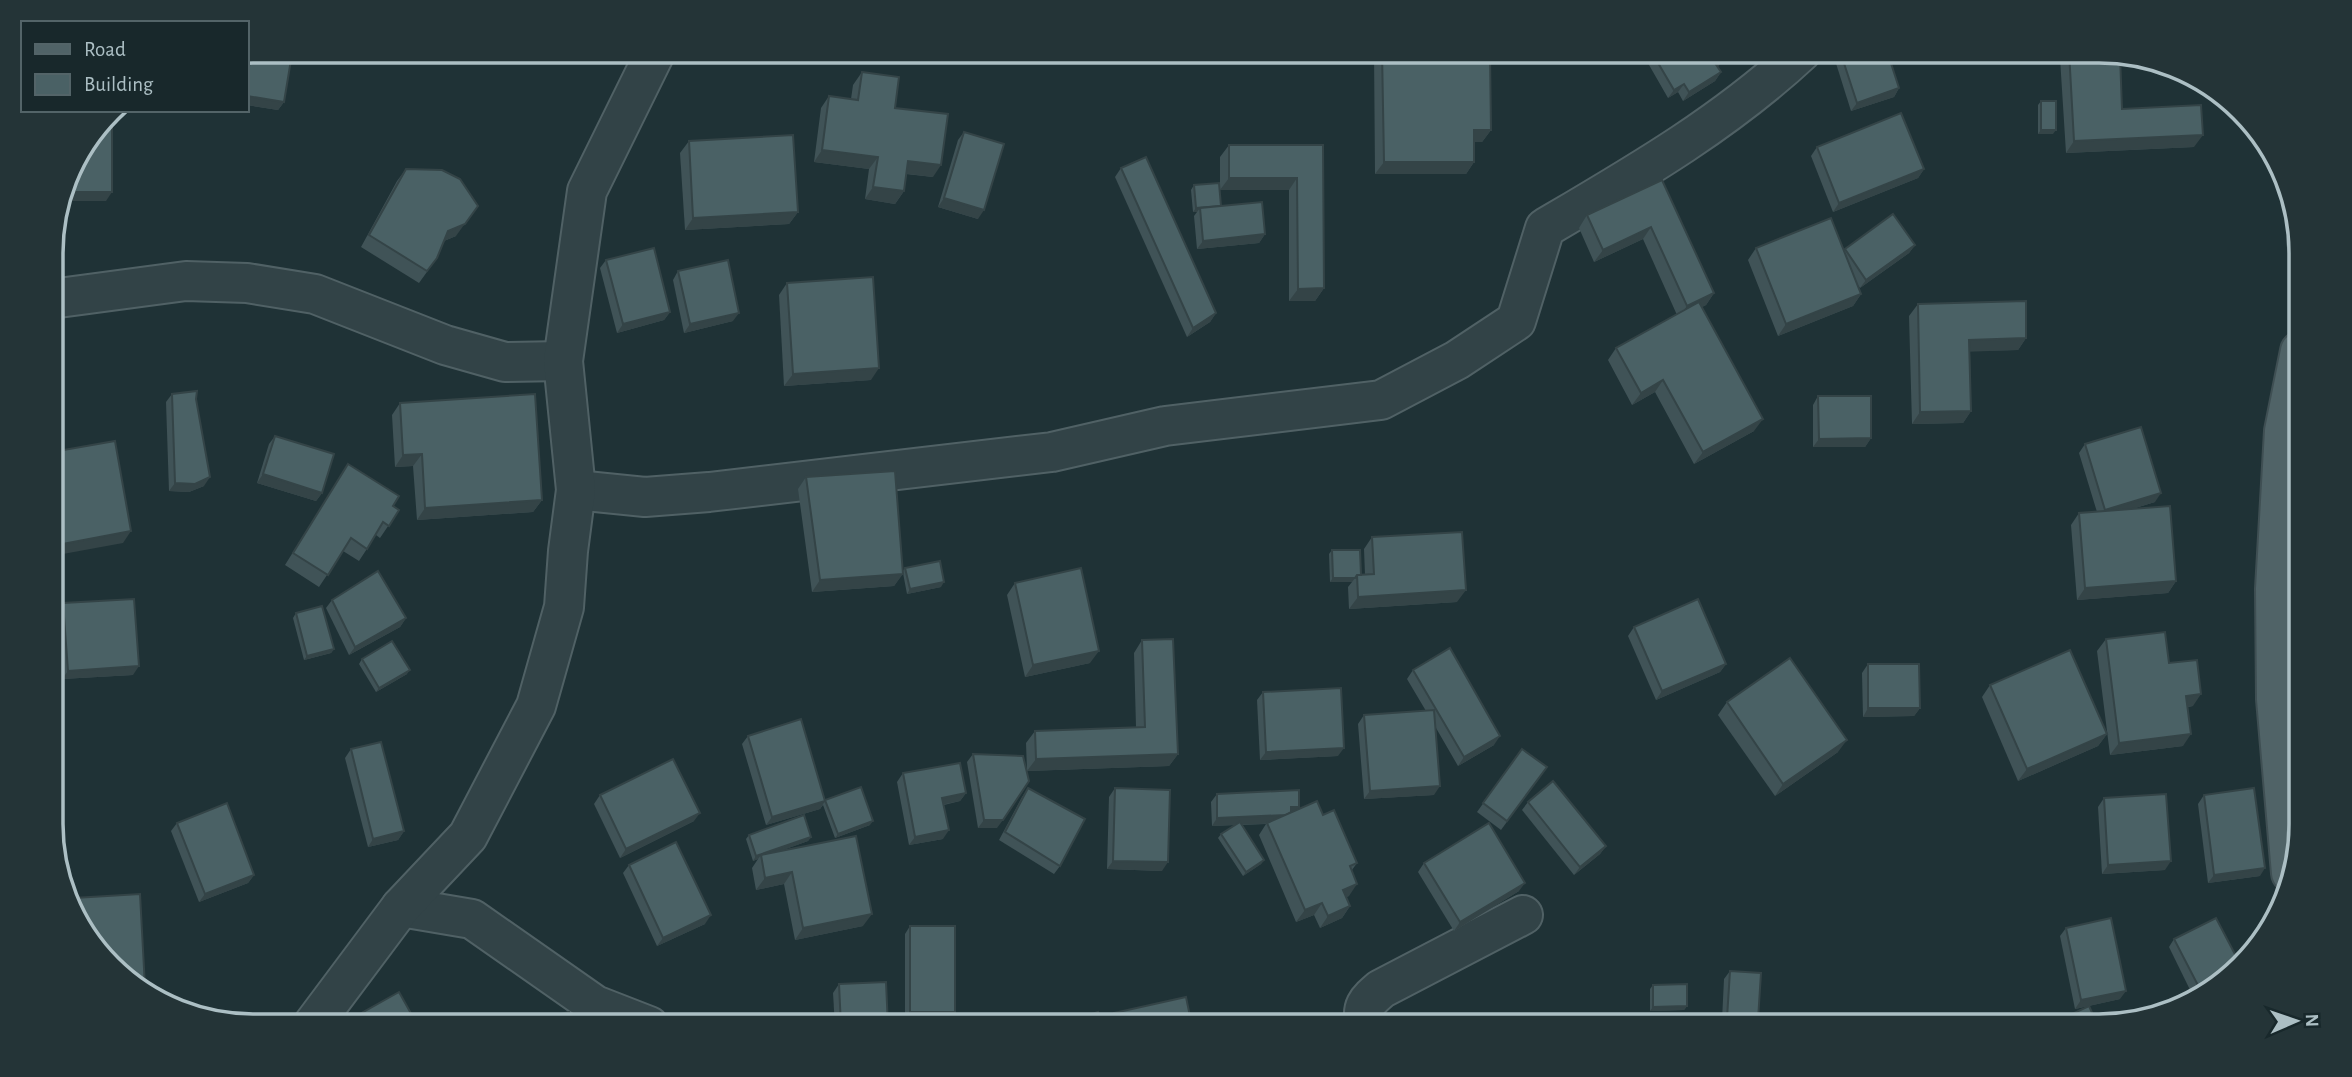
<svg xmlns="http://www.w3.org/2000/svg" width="2352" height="1077" font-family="'Alegreya Sans',sans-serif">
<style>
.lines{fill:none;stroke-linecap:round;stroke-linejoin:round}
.minor-casing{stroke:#506165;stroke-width:42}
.major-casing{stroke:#3f4f53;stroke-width:42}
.minor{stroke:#324347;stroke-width:38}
.major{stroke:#506367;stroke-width:38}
.wall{fill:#405357}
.shaded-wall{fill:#344447}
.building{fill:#4a6165;stroke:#344447;stroke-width:2}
.rim{fill:none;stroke:#acbfc4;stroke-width:3.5}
</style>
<rect width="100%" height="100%" fill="#1f3236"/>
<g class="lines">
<!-- minor casing -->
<g class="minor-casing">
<g id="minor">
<path d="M51,299L186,281L247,283L315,294L445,345L505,362L563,361"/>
<path d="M576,490L645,497L709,492L1052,452L1165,426L1381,400L1457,360L1516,321L1545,228C1635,175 1725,123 1802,51"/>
<path d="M401,907L472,919L595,1005L649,1026"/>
<path d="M312,1026L401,907L468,836L536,706L564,607L568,551L576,490L563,361L587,191L656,51"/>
<path d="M1366,1026C1360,1007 1367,1001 1381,989L1523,915"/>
</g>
</g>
<!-- major casing -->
<g class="major-casing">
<path id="major" d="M2291,873L2276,699L2275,589L2284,431L2300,351"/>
</g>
<!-- minor -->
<use href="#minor" class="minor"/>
<!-- major -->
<use href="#major" class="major"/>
</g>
<!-- wall -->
<g class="wall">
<path d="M1374,51H1443V54L1491,130L1482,142H1474V162L1466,174H1375Z"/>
<path d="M1641,51H1719L1717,67L1721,72L1715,81L1683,101L1678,92L1668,98Z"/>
<path d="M1838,51H1887L1899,88L1894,97L1851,111L1834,57Z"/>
<path d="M2066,51H2099L2122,109L2194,147L2066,153L2060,58Z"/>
<path d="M251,53L284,102L278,110L247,105V60Z"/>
<path d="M862,72L895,108L933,177L906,174L904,191L895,204L865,199L869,169L814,162L821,108L829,96L851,99L853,85Z"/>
<path d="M2041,101L2053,134H2038V105Z"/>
<path d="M112,111L106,201H69V175L71,164Z"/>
<path d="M964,132L978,219L938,207L958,140Z"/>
<path d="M689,141L798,212L789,224L685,230L680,153Z"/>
<path d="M1229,145H1323L1324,288L1315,301H1289V190H1220V157Z"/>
<path d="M1817,147L1924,169L1918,178L1833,212L1811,156Z"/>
<path d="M1121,168L1216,313L1210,322L1187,337L1115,177Z"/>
<path d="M406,169L456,236L444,241L437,258L419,283L361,247L397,181Z"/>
<path d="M1662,180L1714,293L1706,305L1702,307L1754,431L1694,464L1655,392L1632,405L1608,360L1616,348L1677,315L1643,239L1594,262L1579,228L1587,215Z"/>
<path d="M1194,185L1220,206L1265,234L1259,243L1197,249L1194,216L1197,212H1193L1191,190Z"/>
<path d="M1893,214L1915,245L1909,253L1860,288L1857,284L1861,294L1853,306L1778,336L1748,260L1756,248L1844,250Z"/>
<path d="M606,260L670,312L664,320L617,333L600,268Z"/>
<path d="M678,271L733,321L684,333L673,280Z"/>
<path d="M787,283L871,380L784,386L779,295Z"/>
<path d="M1918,304L2026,338L2018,350L1970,351L1971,411L1963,423L1912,424L1909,316Z"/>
<path d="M172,394L196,399L204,486L189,492L169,491L166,402Z"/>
<path d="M1818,396L1871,438L1865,447H1813V405Z"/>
<path d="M400,403L542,500L533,512L417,520L413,466L395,467L392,415Z"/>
<path d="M275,436L322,493L316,501L257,483L269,444Z"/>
<path d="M2085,444L2155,502L2132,509L2176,581L2168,593L2077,600L2071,525L2079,513L2097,512L2079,453Z"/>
<path d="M348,464L393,506L399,510L380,538L376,535L359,561L343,551L319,587L285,565Z"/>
<path d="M806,477L902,572L905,568L941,587L907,594L903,573L894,586L812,592L798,489Z"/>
<path d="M1372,537L1457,602L1349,609L1348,587L1352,582H1330L1329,554L1332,550L1361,575H1365L1364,549Z"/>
<path d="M1015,583L1090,663L1025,677L1007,595Z"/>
<path d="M332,600L406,618L400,627L349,655L326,608Z"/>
<path d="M63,603L133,675L62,679L57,612Z"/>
<path d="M296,613L334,649L331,653L304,660L293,618Z"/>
<path d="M1634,627L1726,664L1720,672L1656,700L1628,636Z"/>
<path d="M2106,639L2169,663L2193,706L2188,707L2183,746L2110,755L2097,651Z"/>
<path d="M1142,640L1178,754L1169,766L1027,771L1026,743L1035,731L1136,727L1134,653Z"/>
<path d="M362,659L407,674L376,692L359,664Z"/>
<path d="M1868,664L1920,708L1914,716L1863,717L1862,673Z"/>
<path d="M1413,670L1494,745L1458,766L1436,728L1434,795L1364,799L1358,724L1364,715L1426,711L1407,679Z"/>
<path d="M1990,685L2107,734L2098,746L2018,781L1982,697Z"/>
<path d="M1263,692L1338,756L1260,760L1257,700Z"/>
<path d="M1727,702L1838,752L1775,796L1718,715Z"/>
<path d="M748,736L825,800L870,825L835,838L823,805L820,809L766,825L742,744Z"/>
<path d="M351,749L404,831L398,840L368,847L345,758Z"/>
<path d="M1522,749L1547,767L1501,830L1477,812Z"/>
<path d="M973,754L997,828H978L967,762Z"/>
<path d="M903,773L966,793L960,801L944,805L943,839L909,845L897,782Z"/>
<path d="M1028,788L1060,866L1054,874L999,840L1022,797Z"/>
<path d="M1115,788L1162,871L1107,869L1109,797Z"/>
<path d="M1217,794L1299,807L1298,809L1323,815L1357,863L1352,870L1349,896L1346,897L1350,906L1342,918L1320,928L1314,915L1296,922L1259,835L1266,824L1242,825L1264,860L1261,864L1243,876L1218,838L1221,834L1235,825L1212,826L1211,802Z"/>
<path d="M600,795L694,821L620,858L594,804Z"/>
<path d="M2204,795L2260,876L2208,883L2198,804Z"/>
<path d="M2104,798L2165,870L2102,874L2098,807Z"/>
<path d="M1528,802L1606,846L1600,854L1574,875L1522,810Z"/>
<path d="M177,823L254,875L248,883L199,902L171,831Z"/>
<path d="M749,835L811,837L808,841L777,852L863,926L795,940L784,884L756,890L752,868L758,859L753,861L746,839Z"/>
<path d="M1424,863L1519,891L1454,931L1418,872Z"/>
<path d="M629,865L705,924L657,946L623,873Z"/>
<path d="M910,926L955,1012L949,1020H905V934Z"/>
<path d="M2066,928L2120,999L2075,1009L2060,936Z"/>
<path d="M2174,939L2212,992L2194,998L2169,947Z"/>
<path d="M1730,971L1758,1021L1787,1026H1652L1657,1019L1722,1020L1724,979Z"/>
<path d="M839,984L888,1026H835L833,993Z"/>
<path d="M1653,985L1687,1006L1684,1010L1650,1011V989Z"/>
<path d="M1114,1013L1192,1026H1109L1108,1022Z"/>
<path d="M1077,1019L1104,1026H1072Z"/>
<path d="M349,1020L418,1026H345Z"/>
</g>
<!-- shaded-wall -->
<g class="shaded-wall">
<path d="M1724,58L1718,67L1709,72L1715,63Z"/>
<path d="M1721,72L1715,81L1683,101L1689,92Z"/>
<path d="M1684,84L1678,92L1668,98L1674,90Z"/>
<path d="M1899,88L1894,97L1851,111L1857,103Z"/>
<path d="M247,96L284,102L278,110L247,105Z"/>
<path d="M1474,130H1491L1482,142H1465Z"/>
<path d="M2041,130H2056L2053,134H2038Z"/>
<path d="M2203,135L2194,147L2066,153L2074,141Z"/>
<path d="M822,150L878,157L869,169L814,162Z"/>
<path d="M908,161L941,165L933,177L900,173Z"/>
<path d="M1384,162H1474L1466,174H1375Z"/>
<path d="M1924,169L1918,178L1833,212L1839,203Z"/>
<path d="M1229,178H1297L1289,190H1220Z"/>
<path d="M873,187L904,191L895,204L865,199Z"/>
<path d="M75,192H112L106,201H69Z"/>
<path d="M944,198L984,210L978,219L938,207Z"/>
<path d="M1221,206L1200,208L1197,212H1193L1196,208Z"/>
<path d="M798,212L789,224L685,230L693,218Z"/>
<path d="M469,218L456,236L439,243L448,231Z"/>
<path d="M1651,227L1643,239L1594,262L1603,250Z"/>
<path d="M1265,234L1259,243L1197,249L1203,241Z"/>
<path d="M1915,245L1909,253L1860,288L1866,280Z"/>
<path d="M1324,288L1315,301H1289L1298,289Z"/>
<path d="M1714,293L1706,305L1678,318L1687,306Z"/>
<path d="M1861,294L1853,306L1778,336L1786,324Z"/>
<path d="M670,312L664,320L617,333L623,324Z"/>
<path d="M739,313L733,321L684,333L690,324Z"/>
<path d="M1216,313L1210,322L1187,337L1193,328Z"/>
<path d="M2026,338L2018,350L1961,352L1969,340Z"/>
<path d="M879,368L871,380L784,386L793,374Z"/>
<path d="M1663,380L1655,392L1632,405L1641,393Z"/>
<path d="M1971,411L1963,423L1912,424L1920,412Z"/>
<path d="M1763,419L1754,431L1694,464L1703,452Z"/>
<path d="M1871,438L1865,447H1813L1819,439Z"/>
<path d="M422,454L413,466L395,467L403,455Z"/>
<path d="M263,474L322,493L316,501L257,483Z"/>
<path d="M210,477L204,486L189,492L169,491L175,483Z"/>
<path d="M2161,493L2155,502L2099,519L2105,510Z"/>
<path d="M542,500L533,512L417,520L425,508Z"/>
<path d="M131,531L123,543L52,556V546Z"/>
<path d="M903,574L894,586L812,592L820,580Z"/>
<path d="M1333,578H1355L1352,582H1330Z"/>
<path d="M2176,581L2168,593L2077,600L2085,588Z"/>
<path d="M944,582L941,587L907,594L910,589Z"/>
<path d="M1466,590L1457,602L1349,609L1358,597Z"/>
<path d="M406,618L400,627L349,655L355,647Z"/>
<path d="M334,649L331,653L304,660L307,656Z"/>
<path d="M1099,651L1090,663L1025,677L1033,665Z"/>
<path d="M1726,664L1720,672L1656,700L1662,691Z"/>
<path d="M139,666L133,675L62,679L68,671Z"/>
<path d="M410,670L407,674L376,692L379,688Z"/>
<path d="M2201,694L2193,706L2178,708L2186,696Z"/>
<path d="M1868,708H1920L1914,716L1863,717Z"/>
<path d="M2107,734L2098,746L2018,781L2027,769Z"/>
<path d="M2191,734L2183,746L2110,755L2119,743Z"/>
<path d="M1500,736L1494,745L1458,766L1464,757Z"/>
<path d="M1847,740L1838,752L1775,796L1783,784Z"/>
<path d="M1344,748L1338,756L1260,760L1266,752Z"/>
<path d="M1178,754L1169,766L1027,771L1036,759Z"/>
<path d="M1440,786L1434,795L1364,799L1370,791Z"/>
<path d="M966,793L960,801L936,806L942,798Z"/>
<path d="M825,801L820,809L766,825L772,817Z"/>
<path d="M1291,807H1299L1294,815L1286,823L1212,826L1217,818Z"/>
<path d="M700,813L694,821L620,858L626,849Z"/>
<path d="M984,820H1003L997,828H978Z"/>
<path d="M873,821L870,825L835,838L838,834Z"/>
<path d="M949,830L943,839L909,845L915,837Z"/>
<path d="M404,831L398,840L368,847L373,839Z"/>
<path d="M811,837L808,841L761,858V855L758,859L753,861L756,856Z"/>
<path d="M1606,846L1600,854L1574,875L1580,867Z"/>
<path d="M1264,860L1261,864L1243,876L1246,872Z"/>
<path d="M1113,861L1168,862L1162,871L1107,869Z"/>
<path d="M2171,861L2165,870L2102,874L2108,865Z"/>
<path d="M2265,868L2260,876L2208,883L2214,875Z"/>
<path d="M792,872L784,884L756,890L765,878Z"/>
<path d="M254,875L248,883L199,902L205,894Z"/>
<path d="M1525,883L1519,891L1454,931L1460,922Z"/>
<path d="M1357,884L1349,896L1335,902L1343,890Z"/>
<path d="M1322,903L1314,915L1296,922L1305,910Z"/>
<path d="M1350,906L1342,918L1320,928L1328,916Z"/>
<path d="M872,914L863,926L795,940L803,928Z"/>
<path d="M711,915L705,924L657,946L663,938Z"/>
<path d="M2126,991L2120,999L2075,1009L2081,1000Z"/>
<path d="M1687,1006L1684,1010L1650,1011L1653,1007Z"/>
<path d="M910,1012H955L949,1020H905Z"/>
<path d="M1727,1018L1758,1020L1754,1026H1722Z"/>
</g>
<!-- building -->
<g class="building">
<path d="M1382,51H1443V54H1490L1491,130H1474V162H1384Z"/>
<path d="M1651,51H1719L1724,58L1715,63L1721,72L1689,92L1684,84L1674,90Z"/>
<path d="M1840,51H1887L1899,88L1857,103Z"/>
<path d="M2069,51H2099L2120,55L2122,109L2201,105L2203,135L2074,141Z"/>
<path d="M251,53L291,60L284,102L247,96V80Z"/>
<path d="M862,72L899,77L895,108L948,114L941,165L908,161L904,191L873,187L878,157L822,150L829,96L858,100Z"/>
<rect x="2041" y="101" width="15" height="29"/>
<path d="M112,111V192H75L74,160Z"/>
<path d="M1901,113L1924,169L1839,203L1817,147Z"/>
<path d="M964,132L1004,144L984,210L944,198Z"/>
<path d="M793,135L798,212L693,218L689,141Z"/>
<path d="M1229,145H1323L1324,288L1298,289L1297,178H1229Z"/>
<path d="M1146,157L1216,313L1193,328L1121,168Z"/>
<path d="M406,169L442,170L460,179L478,206L465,224L448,231L437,258L427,271L369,235Z"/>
<path d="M1662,180L1714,293L1687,306L1651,227L1603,250L1587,215Z"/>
<path d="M1219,183L1221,206L1196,208L1194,185Z"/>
<path d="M1262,202L1265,234L1203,241L1200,208Z"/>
<path d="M1893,214L1915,245L1866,280L1845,249Z"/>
<path d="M1831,218L1861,294L1786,324L1756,248Z"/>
<path d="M654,248L670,312L623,324L606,260Z"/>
<path d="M728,260L739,313L690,324L678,271Z"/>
<path d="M873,277L879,368L793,374L787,283Z"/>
<path d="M2026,301V338L1969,340L1971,411L1920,412L1918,304Z"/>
<path d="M1699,302L1763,419L1703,452L1663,380L1641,393L1616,348Z"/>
<path d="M197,391L196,399L210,477L195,484L175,483L172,394Z"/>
<path d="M535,394L542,500L425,508L422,454L403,455L400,403Z"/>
<path d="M1818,396H1871V438L1819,439Z"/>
<path d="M2141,427L2161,493L2105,510L2085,444Z"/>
<path d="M275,436L334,454L322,493L263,474Z"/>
<path d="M115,441L131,531L52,546V452Z"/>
<path d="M348,464L399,496L393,506L399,510L389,526L383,522L367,549L351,538L328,575L293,553Z"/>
<path d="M895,471L903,574L820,580L806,477Z"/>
<path d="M2170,506L2176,581L2085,588L2079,513Z"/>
<path d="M1462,532L1466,590L1358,597L1357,575L1374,574L1372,537Z"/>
<path d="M1332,550H1360L1361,575H1357L1355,578H1333Z"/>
<path d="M940,561L944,582L910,589L905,568Z"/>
<path d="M1081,568L1099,651L1033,665L1015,583Z"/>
<path d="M378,571L406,618L355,647L332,600Z"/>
<path d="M134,599L139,666L68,671L63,603Z"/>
<path d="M1698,599L1726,664L1662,691L1634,627Z"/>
<path d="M322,606L334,649L307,656L296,613Z"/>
<path d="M2165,632L2169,663L2197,660L2201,694L2186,696L2191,734L2119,743L2106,639Z"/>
<path d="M1173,639L1178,754L1036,759L1035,731L1145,727L1142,640Z"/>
<path d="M392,641L410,670L379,688L362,659Z"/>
<path d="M1450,648L1500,736L1464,757L1413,670Z"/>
<path d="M2070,650L2107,734L2027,769L1990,685Z"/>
<path d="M1790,658L1847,740L1783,784L1727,702Z"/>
<path d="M1868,664H1919L1920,708H1868Z"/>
<path d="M1341,688L1344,748L1266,752L1263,692Z"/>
<path d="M1434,710L1440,786L1370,791L1364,715Z"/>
<path d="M801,719L825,801L772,817L748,736Z"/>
<path d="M381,742L404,831L373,839L351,749Z"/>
<path d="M1522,749L1547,767L1507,821L1483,803Z"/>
<path d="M973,754L1023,756L1029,781L1003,820H984Z"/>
<path d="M673,759L700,813L626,849L600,795Z"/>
<path d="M960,763L966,793L942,798L949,830L915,837L903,773Z"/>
<path d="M1553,781L1606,846L1580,867L1528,802Z"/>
<path d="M861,787L873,821L838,834L825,800Z"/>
<path d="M1028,788L1085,819L1060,866L1005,832Z"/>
<path d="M1115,788L1170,790L1168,862L1113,861Z"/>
<path d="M2254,788L2265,868L2214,875L2204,795Z"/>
<path d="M1299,790V807H1291V812L1286,815L1217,818V794Z"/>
<path d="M2166,794L2171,861L2108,865L2104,798Z"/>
<path d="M1317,801L1323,815L1334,810L1357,863L1350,866L1357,884L1343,890L1350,906L1328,916L1322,903L1305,910L1267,823Z"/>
<path d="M227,803L254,875L205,894L177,823Z"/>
<path d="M804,815L811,837L756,856L749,835Z"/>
<path d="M1240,822L1264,860L1246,872L1221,834Z"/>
<path d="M1489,823L1525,883L1460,922L1424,863Z"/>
<path d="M856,836L872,914L803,928L792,872L765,878L761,855Z"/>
<path d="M676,842L711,915L663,938L629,865Z"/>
<path d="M140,894L145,987L92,947L75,905L74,898Z"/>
<path d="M2111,918L2126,991L2081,1000L2066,928Z"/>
<path d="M2216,918L2238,960L2212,992L2203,995L2174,939Z"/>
<rect x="910" y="926" width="45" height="86"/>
<path d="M1730,971L1761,973L1758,1020L1727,1018Z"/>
<path d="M886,982L888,1026H841L839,984Z"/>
<path d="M1687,984V1006L1653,1007V985Z"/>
<path d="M399,992L418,1026H352L349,1020Z"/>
<path d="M1186,997L1192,1026H1117L1114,1013Z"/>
<path d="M2089,1006L2098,1026H2056L2055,1022Z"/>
<path d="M569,1012L572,1026H514Z"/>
<path d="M1098,1012L1104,1026H1080L1077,1019Z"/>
<path d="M1657,1019L1787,1021V1026H1657Z"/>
</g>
<!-- crop -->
<path d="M0 0H2352V1077H0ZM253 63H2099A190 190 0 0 1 2289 253V824A190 190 0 0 1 2099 1014H253A190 190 0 0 1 63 824V253A190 190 0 0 1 253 63Z" fill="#243437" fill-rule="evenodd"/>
<path class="rim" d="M253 63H2099A190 190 0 0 1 2289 253V824A190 190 0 0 1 2099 1014H253A190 190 0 0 1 63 824V253A190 190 0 0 1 253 63Z"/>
<!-- legend -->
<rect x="21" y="21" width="228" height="91" fill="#18282b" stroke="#536468" stroke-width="2"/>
<rect x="35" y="44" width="35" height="10" fill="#506367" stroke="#536468" stroke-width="2"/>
<text x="84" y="56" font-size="21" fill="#acbfc4">Road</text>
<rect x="35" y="74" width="35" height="21" fill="#4a6165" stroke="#536468" stroke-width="2"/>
<text x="84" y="91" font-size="21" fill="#acbfc4">Building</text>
<!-- north arrow -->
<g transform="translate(2296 1021) rotate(88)" stroke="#18282b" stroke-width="5" paint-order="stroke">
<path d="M0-5L12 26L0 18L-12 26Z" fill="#acbfc4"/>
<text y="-10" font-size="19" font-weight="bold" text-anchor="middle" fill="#acbfc4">N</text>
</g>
</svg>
